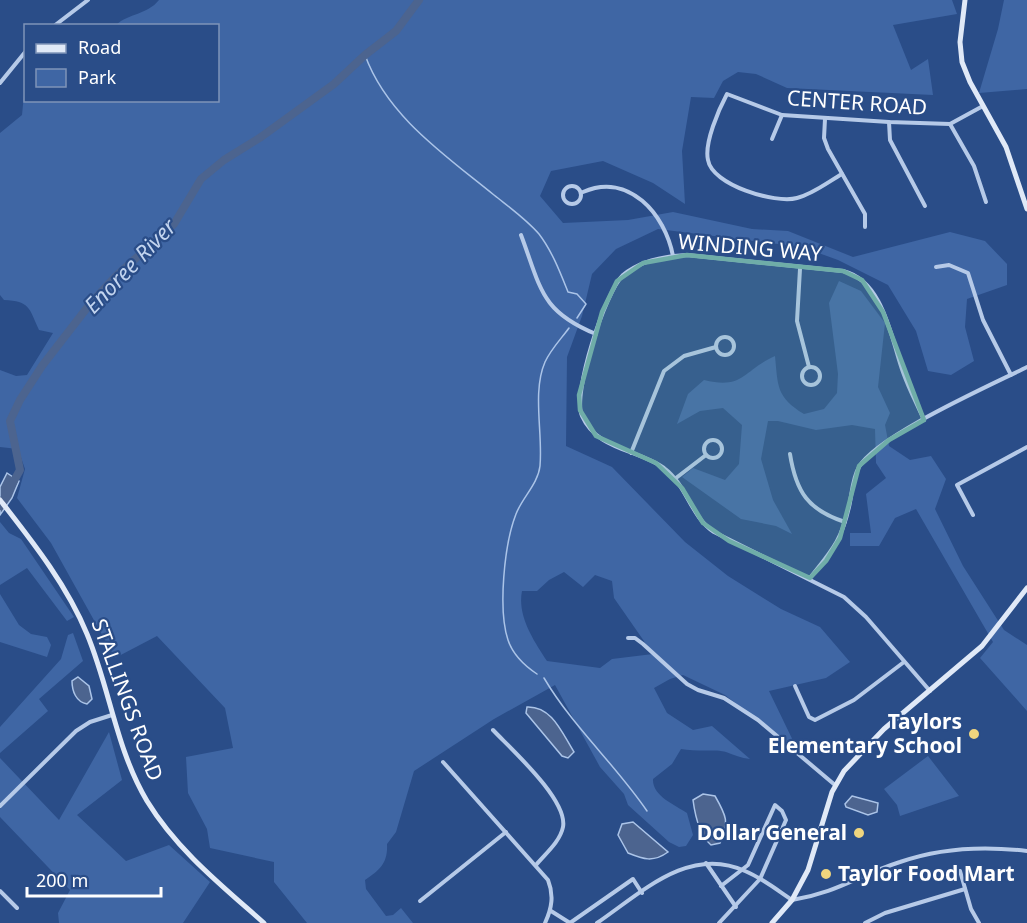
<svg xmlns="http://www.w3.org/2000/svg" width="1027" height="923" font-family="'Noto Sans',sans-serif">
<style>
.green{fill:#3f66a4;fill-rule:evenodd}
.water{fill:#4c648f;stroke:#abc4e8;stroke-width:1.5}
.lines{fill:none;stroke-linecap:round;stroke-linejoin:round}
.stream{stroke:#abc4e8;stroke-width:1.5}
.river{stroke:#4c648f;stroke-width:8}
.street{stroke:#b6cae8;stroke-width:4}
.secondary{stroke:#e0e9f7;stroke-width:5}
.marked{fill:#6fada8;fill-opacity:0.2;stroke:#6fada8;stroke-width:4.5;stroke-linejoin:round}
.poi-dot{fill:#efd57e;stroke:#2a4d88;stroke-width:2}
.labels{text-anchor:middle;stroke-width:4.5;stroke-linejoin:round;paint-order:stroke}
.street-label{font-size:21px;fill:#fff;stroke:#2a4d88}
.poi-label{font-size:21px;font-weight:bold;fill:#fff;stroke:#2a4d88;text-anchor:end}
.water-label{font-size:22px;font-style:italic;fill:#c2d4ef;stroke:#2a4d88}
</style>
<rect width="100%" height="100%" fill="#2a4d88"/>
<!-- green -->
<g class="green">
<path d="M159,0H952L957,14L893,25L911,70L928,59L933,95L787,88L756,74L738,72L723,81L714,98L691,97L682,151L685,204L653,183L603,161L551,171L540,196L563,223L628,220L673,212L752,229L788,231L853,257L950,232L985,241L1007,264V285L967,299L965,327L974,361L951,375L928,371L916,331L888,285L838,260L802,247L658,229L616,249L592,274L582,316L567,357L566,446L612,467L685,542L728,576L781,609L820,627L850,662L826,678L769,691L798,751L725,695L683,675L670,679L654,688L667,713L693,730L712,726L750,759C741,758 734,755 726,752C717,749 695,752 681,749L672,764L653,779C652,796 675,805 687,813L693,835L686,846L679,847L669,842L628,805L624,794L600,767L555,685L494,719L414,771L396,832L387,844C388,863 380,870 365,880L366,889L386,916L393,915L401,908L413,923H307L274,882V862L210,848L207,829L188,793L186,757L233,748L225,708L157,636L115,658L51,543L17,498L25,469L18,449L0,447V370L16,376L27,375L53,333L39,330C29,308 30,301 4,300L0,295V133L22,115L25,84L26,100H218V26L116,25C129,13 147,15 159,0ZM564,572L583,587L595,575L612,581L614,598L653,654L612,659L600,668L547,661C534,641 517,616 522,591H537L549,580Z"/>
<path d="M1004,0H1027V89L979,93L998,29Z"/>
<path d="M839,281L861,291L885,323L878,387L890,413L885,425L889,446L910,460L931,456L946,479L935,509L963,566L1004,630L1027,645V711L980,658L993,642L916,509L895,518L879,546H850V533H871L866,494L886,478L876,463L875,429L852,425L816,430L778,421H768L761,459L773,500L792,534L776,526L741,519L682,477L693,468L725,480L739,464L742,425L723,408L700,411L677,424L688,394L704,380C744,390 743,370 775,356C778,386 776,397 804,414L824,409L837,393L838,374L829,303Z"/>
<path d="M0,522L9,533L21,539L74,617L67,621L27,568L0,585Z"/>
<path d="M0,594L19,625L31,634L47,637L51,645L47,657L0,642Z"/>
<path d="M73,633L83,661L39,699L48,711L0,753V727L61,659L68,635Z"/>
<path d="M109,732L122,780L77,815L126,861L169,845L210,882L183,923H59L58,913L70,890L0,817V758L59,820Z"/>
<path d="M928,756L959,796L900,816L897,805L884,789Z"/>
</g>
<!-- water -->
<g class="water">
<path d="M7,473L19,481L12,498L0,515V487Z"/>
<path d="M78,677L89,686L92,699L87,704C76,702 72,691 72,681Z"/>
<path d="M527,707C552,706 562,733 574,752L568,758L562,756L526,713Z"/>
<path d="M703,794L715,796C726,815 730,823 720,843L711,845C699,835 695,815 693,800Z"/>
<path d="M852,796L878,803L877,812L868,815L846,807L845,804Z"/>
<path d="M633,822L668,852C653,863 643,859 628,853L618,835L622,824Z"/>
</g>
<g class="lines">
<!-- stream -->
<g class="stream">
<path d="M365,55C387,116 445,155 494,195C509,207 526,219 539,234C552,251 560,272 568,292L577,294L586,304L577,318"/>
<path d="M537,674C525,666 513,655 508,640C498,610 504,545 516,514C522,498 538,484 540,466C543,433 532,392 545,362C551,349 561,339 569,328"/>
<path d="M544,678C573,727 615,764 647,811"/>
</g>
<!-- river -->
<path class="river" d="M0,506L20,470L10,421L20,400L42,366L90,304L116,276L174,224L201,179L224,160L261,137L334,84L365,55L396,31L419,0"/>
<!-- street -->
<g class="street">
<path d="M54,26L88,0"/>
<path d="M0,83L26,51"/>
<path d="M825,119L824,138L828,149L865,214V227"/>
<path d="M889,122L890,140L925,206"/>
<path d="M950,124L974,166L986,202"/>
<path d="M772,139L782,115"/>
<path d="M842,174C828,182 813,194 797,198C775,204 712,185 708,160C704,143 719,109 727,94L782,115L889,122L950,124L983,106"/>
<circle cx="572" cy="195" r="9"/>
<path d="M583,192C629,172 665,214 673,256"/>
<path d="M521,235C541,288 540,311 596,334"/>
<path d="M936,267L949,265L968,273L983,320L1011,375"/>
<path d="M800,269L797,321L809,367"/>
<circle cx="725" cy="346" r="9"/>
<circle cx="811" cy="376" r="9"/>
<path d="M924,420C917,404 909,389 903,372C891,339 884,281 843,271L687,255C664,256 641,260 623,275C605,292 572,394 582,416C597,450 637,449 664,468C687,485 690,516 714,532L844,597L866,617L930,691"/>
<circle cx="713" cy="449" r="9"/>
<path d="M631,453L664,371L684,356L716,347"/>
<path d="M790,454C796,492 808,510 845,522"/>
<path d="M676,478L706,455"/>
<path d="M973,515L957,485L1027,447"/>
<path d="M810,578C831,551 841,542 849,507C852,494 852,479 859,467C876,436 991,385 1027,367"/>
<path d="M628,638H635L643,644L687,684L698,690L724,698L758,720L835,785"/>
<path d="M795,686L809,717L815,720L854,700L904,662"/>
<path d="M493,730C511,749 568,800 563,827C560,842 545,854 536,865"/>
<path d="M443,762L548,880C554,895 552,908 545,923"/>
<path d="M0,806L76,731L90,722L112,715"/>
<path d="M706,863L736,907"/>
<path d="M960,871L971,909L979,923"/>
<path d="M0,891L17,908"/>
<path d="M420,901L506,832"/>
<path d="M551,911L570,923L633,879L642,893"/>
<path d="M597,923C641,893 689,845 745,871C762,878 777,890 792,900C837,893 859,875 900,862C940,848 985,846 1027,851"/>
<path d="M719,923L760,879L786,820L782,811L775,805L748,865L721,886"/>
<path d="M865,923L885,913L965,889"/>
</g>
<!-- secondary -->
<g class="secondary">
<path d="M965,0L960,42L962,62L970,82L1006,147L1027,209"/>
<path d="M0,500C32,541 67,585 87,634C110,689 116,749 147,801C177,850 221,885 264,923"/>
<path d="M772,923L792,900L808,870L832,792L844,771L884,729L982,646L1027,588"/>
</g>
</g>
<!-- marked area -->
<path class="marked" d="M687,255L843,271L862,280L883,312L924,420L889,440L859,466L840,538L826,561L810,578L729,541L703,523L682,488L656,463L596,436L580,410L579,395L602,312L617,281L643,263Z"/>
<!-- markers -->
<g class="poi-dot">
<circle cx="974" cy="734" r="6"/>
<circle cx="859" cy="833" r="6"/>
<circle cx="826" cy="874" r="6"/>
</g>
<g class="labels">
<!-- street labels -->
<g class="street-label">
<text transform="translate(857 103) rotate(4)" y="7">CENTER ROAD</text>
<text transform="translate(750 248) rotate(5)" y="7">WINDING WAY</text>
<text transform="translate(127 700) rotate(70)" y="7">STALLINGS ROAD</text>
</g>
<!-- poi labels -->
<g class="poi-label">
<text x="962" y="729">Taylors<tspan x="962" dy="24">Elementary School</tspan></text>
<text x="847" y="840">Dollar General</text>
<text x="838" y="881" text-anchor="start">Taylor Food Mart</text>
</g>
<!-- water labels -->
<g class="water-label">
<text transform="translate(130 266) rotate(-46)" y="8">Enoree River</text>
</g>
</g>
<!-- legend -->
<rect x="24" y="24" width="195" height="78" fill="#2a4d88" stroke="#7f94b8" stroke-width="1.5"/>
<rect x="36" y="44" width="30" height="9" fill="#e0e9f7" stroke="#7f94b8" stroke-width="1.5"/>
<text x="78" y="54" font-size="18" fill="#ffffff">Road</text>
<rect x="36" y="69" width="30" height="18" fill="#3f66a4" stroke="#7f94b8" stroke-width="1.5"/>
<text x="78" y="84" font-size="18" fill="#ffffff">Park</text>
<!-- scale -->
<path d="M27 887v9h134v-9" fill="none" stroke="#ffffff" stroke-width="3"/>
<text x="36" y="887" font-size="18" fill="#ffffff" stroke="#2a4d88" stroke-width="4.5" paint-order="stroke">200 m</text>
</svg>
